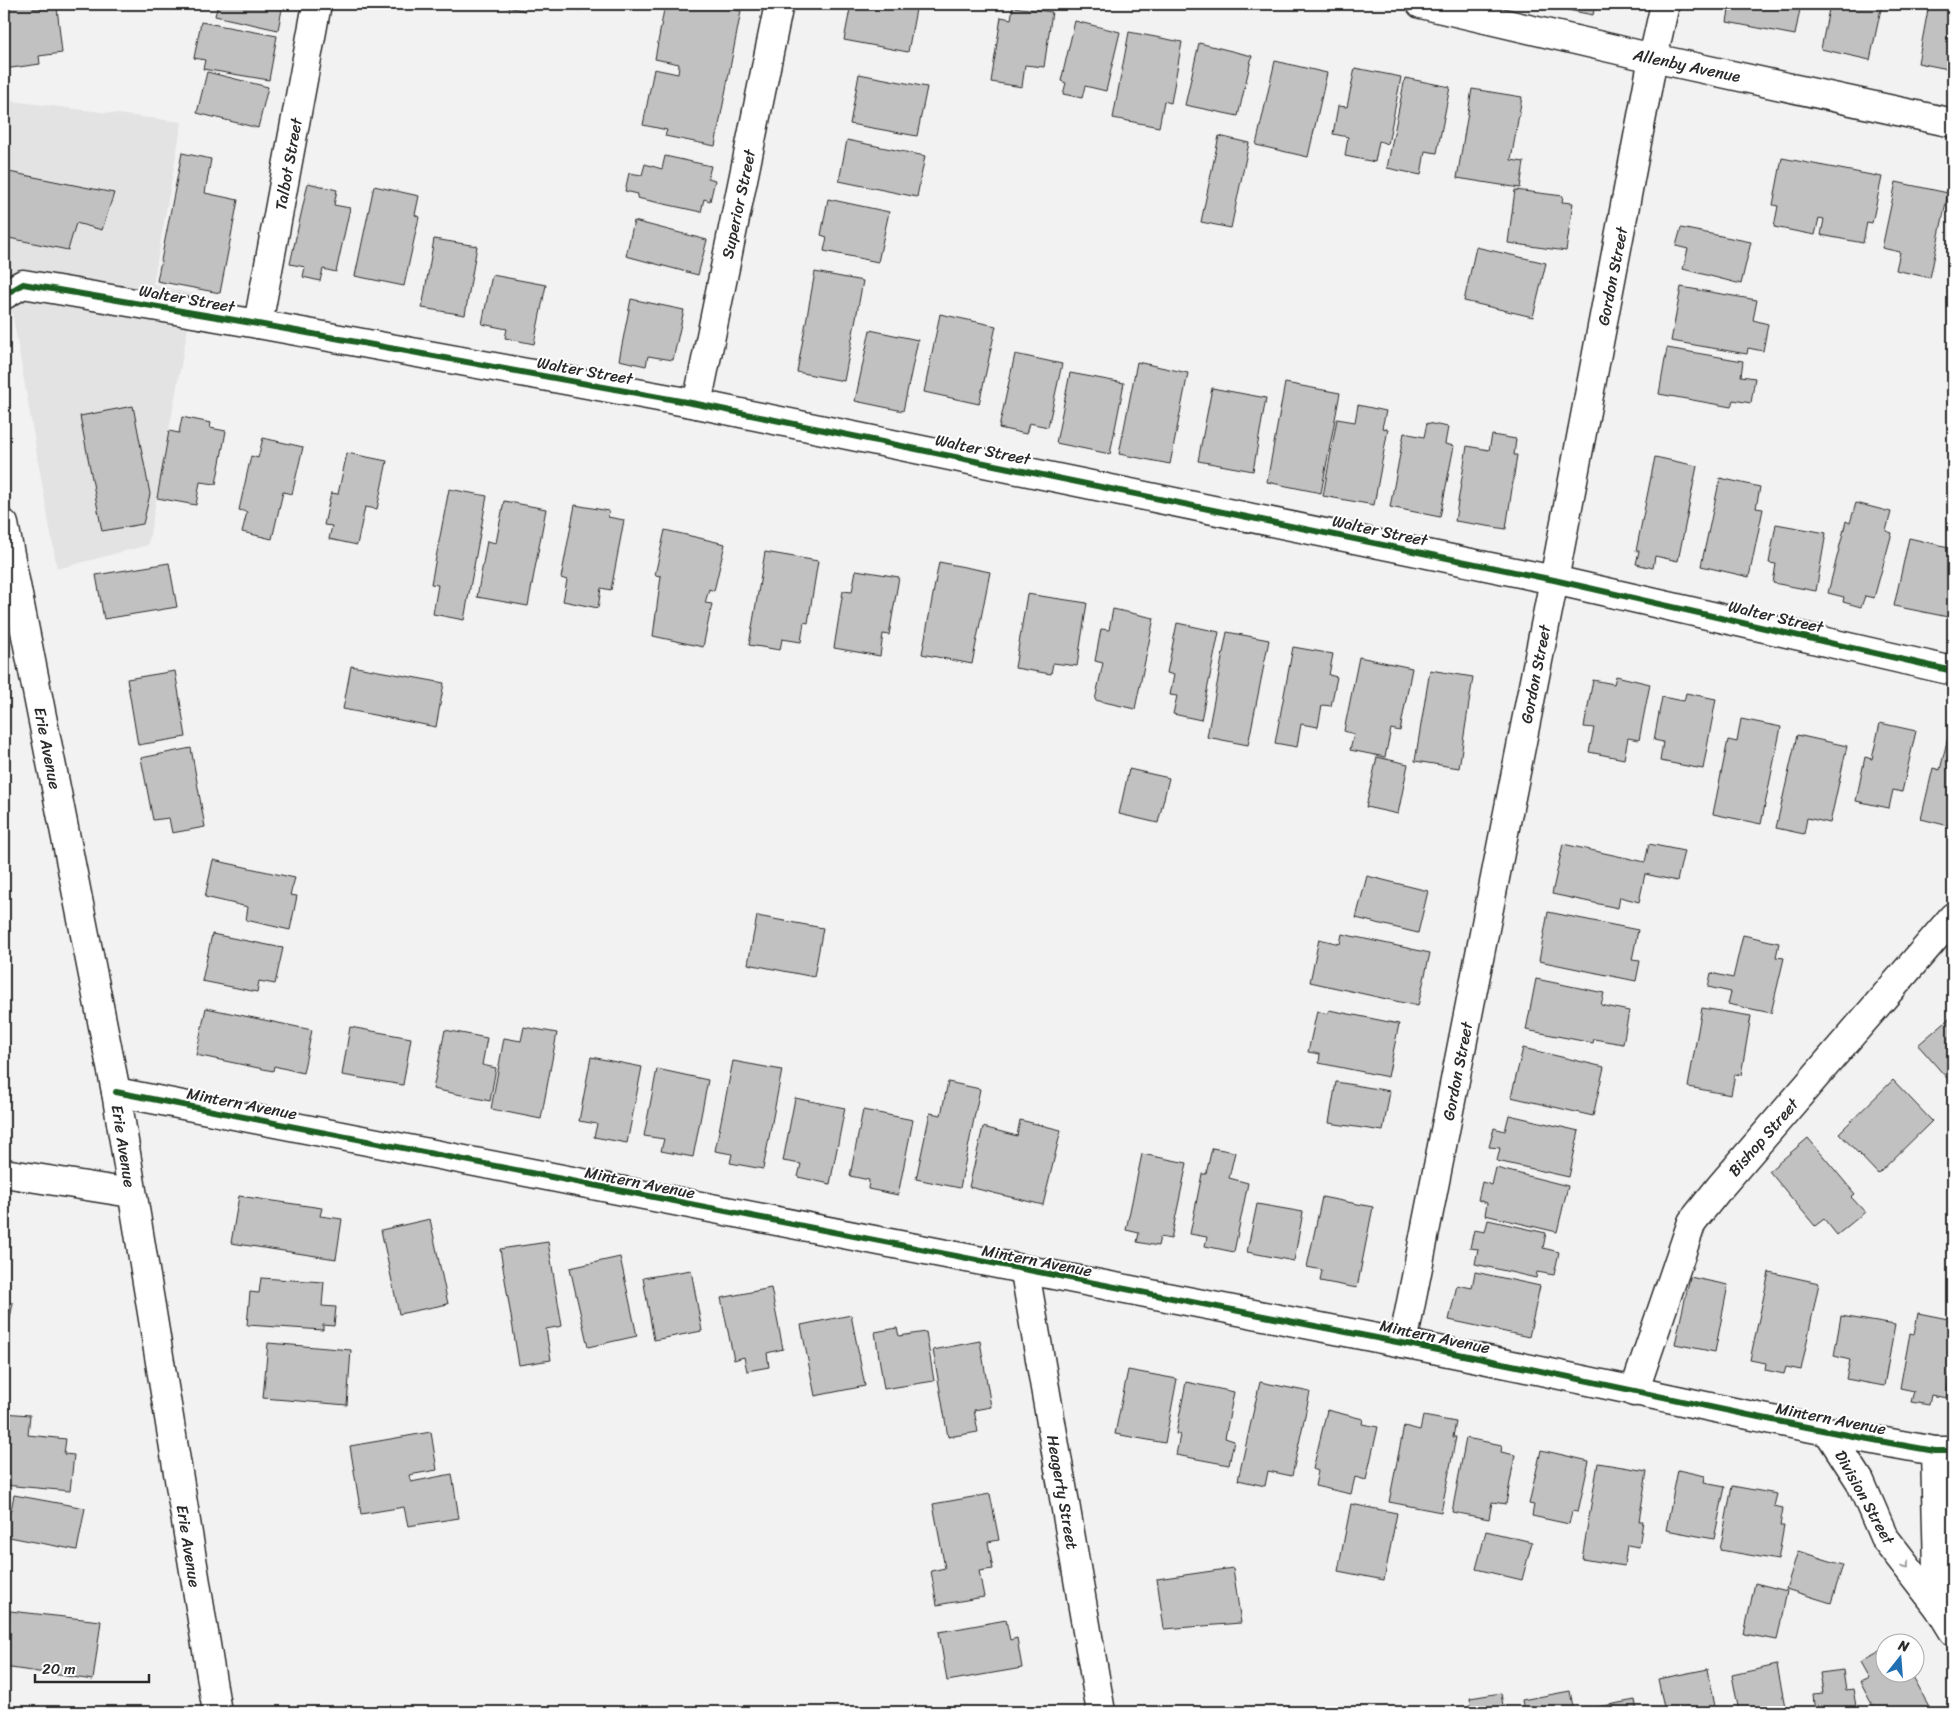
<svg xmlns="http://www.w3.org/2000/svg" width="1957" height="1716" font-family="Sriracha,sans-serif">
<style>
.built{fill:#e3e3e3}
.building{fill:#c1c1c1;stroke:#2b2b2b}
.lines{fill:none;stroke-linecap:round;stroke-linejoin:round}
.street-casing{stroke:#2b2b2b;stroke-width:31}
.secondary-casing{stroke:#2b2b2b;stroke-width:31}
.street{stroke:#fff;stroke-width:28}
.secondary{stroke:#fff;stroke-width:28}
.cycleway-casing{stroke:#fff;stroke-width:9}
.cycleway{stroke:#1b5e20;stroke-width:6}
.oneway{stroke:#a0a0a0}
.labels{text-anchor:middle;stroke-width:4;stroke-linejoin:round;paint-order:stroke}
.street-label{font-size:16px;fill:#2b2b2b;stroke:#fff}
</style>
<rect width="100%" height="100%" fill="#f2f2f2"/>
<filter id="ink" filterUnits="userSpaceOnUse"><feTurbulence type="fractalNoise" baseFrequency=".02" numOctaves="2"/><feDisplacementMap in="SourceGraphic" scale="10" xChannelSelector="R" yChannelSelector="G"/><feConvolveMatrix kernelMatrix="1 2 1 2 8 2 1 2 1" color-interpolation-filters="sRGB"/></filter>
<g filter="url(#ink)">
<!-- built -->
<path class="built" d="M4,100L182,122L153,284L194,294L148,545L57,569L4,266Z"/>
<!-- building -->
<g class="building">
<path d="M14,4H34V9L57,7L62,53L39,56L40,64L4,69V5Z"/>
<path d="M218,4H283L278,30L215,16Z"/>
<path d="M493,4H527L525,11Z"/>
<path d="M545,4H580L579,10Z"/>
<path d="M665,4L688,8L689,4H706L741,11L715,146L665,136L667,130L643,125L654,69L678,74L679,64L655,59Z"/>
<path d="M851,4H917L908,52L844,40Z"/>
<path d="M1538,4H1617L1616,10L1595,5L1593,15Z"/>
<path d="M1730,4H1801L1795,35L1727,22Z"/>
<path d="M1830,4H1882L1870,60L1821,49Z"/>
<path d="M1929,4H1953V70L1918,63Z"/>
<path d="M1013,7L1052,12L1044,67L1025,65L1022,87L991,82L1001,17L1011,19Z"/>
<path d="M1075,21L1120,32L1106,91L1085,86L1082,98L1063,94L1066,83L1061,81Z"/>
<path d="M201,22L277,36L269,80L203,69L205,60L194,58Z"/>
<path d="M1129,32L1182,42L1171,103L1164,101L1159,127L1113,118Z"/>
<path d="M1199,43L1252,56L1238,116L1185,105Z"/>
<path d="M1275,61L1327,73L1308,157L1256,145Z"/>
<path d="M1355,68L1401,77L1388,144L1379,141L1375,162L1345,156L1348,137L1333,134L1338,106L1347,107Z"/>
<path d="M207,72L268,87L258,128L197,113Z"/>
<path d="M859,74L927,87L917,136L850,124Z"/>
<path d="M1405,78L1450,87L1437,153L1425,151L1421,175L1387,168Z"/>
<path d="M1472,89L1522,97L1511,160L1524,162L1520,188L1457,178Z"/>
<path d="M1219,136L1249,143L1231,228L1201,222Z"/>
<path d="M847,140L925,156L917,197L839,181Z"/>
<path d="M182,153L211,159L205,193L238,200L220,293L157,281Z"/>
<path d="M665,156L711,166L708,178L715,180L710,201L704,199L701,212L637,198L638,194L625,191L629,173L642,175L645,164L662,169Z"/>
<path d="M1782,158L1882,177L1872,223L1867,222L1863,243L1821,235L1824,219L1819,218L1815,235L1774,227L1778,206L1773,205Z"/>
<path d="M4,171L114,193L102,230L76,223L68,250L4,237Z"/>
<path d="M1896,182L1948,193L1930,278L1896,270L1900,252L1882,248Z"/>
<path d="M308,183L337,190L334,205L350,208L336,272L323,269L320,281L303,277L305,267L290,264Z"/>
<path d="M374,186L419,196L415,215L419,217L404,286L355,276Z"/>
<path d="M1515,190L1563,196L1562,202L1573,203L1566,251L1508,243Z"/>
<path d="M828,199L889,212L878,262L824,251L827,237L821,235Z"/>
<path d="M634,221L707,240L698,275L626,256Z"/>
<path d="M1681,228L1751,242L1741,284L1683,269L1688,249L1676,246Z"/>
<path d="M434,239L477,246L465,315L422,308Z"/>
<path d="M1476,247L1546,263L1533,317L1464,301Z"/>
<path d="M815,272L863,281L844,381L797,372Z"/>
<path d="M492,275L546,285L534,344L505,338L507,329L482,324Z"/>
<path d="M1681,287L1757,300L1753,320L1768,324L1763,351L1748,348L1747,354L1671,341Z"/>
<path d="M631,299L684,310L673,360L648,356L646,366L619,360Z"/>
<path d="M940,314L996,326L979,404L924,392Z"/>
<path d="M870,330L918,340L903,411L855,401Z"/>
<path d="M1667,348L1743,361L1741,376L1755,378L1751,403L1733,400L1731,407L1659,394Z"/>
<path d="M1015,354L1062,364L1048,427L1029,423L1026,434L999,428Z"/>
<path d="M1137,362L1188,373L1170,464L1119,454Z"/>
<path d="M1070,373L1124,383L1110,454L1056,443Z"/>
<path d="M1285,383L1340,393L1321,493L1267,482Z"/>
<path d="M1212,388L1266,398L1253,471L1198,461Z"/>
<path d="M1358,405L1386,411L1382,428L1388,429L1374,505L1323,496L1337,419L1355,422Z"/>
<path d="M133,406L150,494L143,524L102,531L80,416Z"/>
<path d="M182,417L211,423L210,428L226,431L216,484L200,482L196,505L157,498L169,431L179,433Z"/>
<path d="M1427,423L1448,427L1445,444L1454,446L1440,517L1390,507L1404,433L1424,437Z"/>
<path d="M1492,435L1516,439L1514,455H1517L1506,529L1455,521L1467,446L1489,450Z"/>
<path d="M263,438L303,447L292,494L283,492L272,539L242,532L247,512L239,510L251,456L258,458Z"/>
<path d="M347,453L387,461L377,509L365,507L357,545L329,539L332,526L324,525L331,493L338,494Z"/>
<path d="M1655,457L1697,466L1678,561L1655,556L1653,568L1636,564L1639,551H1636Z"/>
<path d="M1720,478L1760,487L1756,508L1763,509L1749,577L1701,566Z"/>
<path d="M449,489L487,496L464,620L433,614L438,585L431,584Z"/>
<path d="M504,501L546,509L528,606L477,597L487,541L496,543Z"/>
<path d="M1856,503L1891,512L1886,531L1892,533L1874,598L1865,596L1861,607L1843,602L1844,597L1828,593L1846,521L1850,523Z"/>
<path d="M575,505L609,511L608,517L624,520L611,590L601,588L598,608L563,601L567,580L561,578Z"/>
<path d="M1776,524L1826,533L1816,591L1773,583L1776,564L1769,563Z"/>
<path d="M665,530L725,544L714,591L709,589L705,603L712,604L703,647L653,636L661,576L655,575Z"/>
<path d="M1909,538L1953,548V592L1948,617L1894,606Z"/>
<path d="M765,552L818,561L808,623L804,622L801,642L782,639L780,650L749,645Z"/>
<path d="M939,562L990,572L972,664L922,654Z"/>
<path d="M169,563L177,607L104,619L96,575Z"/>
<path d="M856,570L899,577L889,635L883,634L880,656L834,648L843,591L852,592Z"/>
<path d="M1027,594L1087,603L1077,666L1053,663L1051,674L1015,668Z"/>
<path d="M1113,609L1154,618L1135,709L1095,700L1103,663L1095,661L1101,629L1109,630Z"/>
<path d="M1177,623L1219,632L1201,720L1173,714L1177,696L1170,695L1174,675L1167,673Z"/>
<path d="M1227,632L1269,640L1248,745L1207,737Z"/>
<path d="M1293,647L1333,654L1329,675L1337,677L1331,706L1322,705L1318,727L1301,724L1297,747L1275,743Z"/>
<path d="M1359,657L1412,668L1400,731L1391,729L1385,757L1350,750L1354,734L1344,731Z"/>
<path d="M351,666L444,683L436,727L343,709Z"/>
<path d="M1430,670L1473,677L1459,768L1415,761Z"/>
<path d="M175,671L186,737L138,745L127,679Z"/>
<path d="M1616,676L1650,684L1639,740L1628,738L1624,759L1589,752L1594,728L1584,727L1593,680L1614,684Z"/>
<path d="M1686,693L1716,699L1703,769L1660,761L1663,742L1654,740L1662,697L1684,701Z"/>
<path d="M1741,719L1781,727L1761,824L1713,814L1728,740L1737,742Z"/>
<path d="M1880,723L1916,731L1902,792L1893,790L1889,808L1856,801L1865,757L1872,759Z"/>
<path d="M1949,733L1953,734V827L1921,819L1933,768L1940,770Z"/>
<path d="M1797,735L1847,746L1830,823L1807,818L1804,834L1776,828Z"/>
<path d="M191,748L205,827L172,833L169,818L153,820L141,758Z"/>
<path d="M1377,757L1408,764L1398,814L1366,807Z"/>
<path d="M1129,769L1169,778L1158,823L1119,814Z"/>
<path d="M1563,844L1645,862L1649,844L1684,851L1677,881L1645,874L1639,902L1620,897L1618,908L1552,894Z"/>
<path d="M213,860L295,878L290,895L297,896L290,930L246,920L248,907L205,897Z"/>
<path d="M1367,876L1428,891L1418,933L1356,918Z"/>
<path d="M1548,912L1638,930L1632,960L1640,961L1636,981L1539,961Z"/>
<path d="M757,916L823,928L814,977L748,964Z"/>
<path d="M212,934L283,948L275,984L259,981L257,992L202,981Z"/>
<path d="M1342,934L1430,953L1418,1006L1310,982L1319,939L1340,944Z"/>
<path d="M1743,935L1779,943L1776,957L1784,958L1771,1013L1728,1004L1731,992L1708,987L1711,973L1733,978Z"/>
<path d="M1536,979L1604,993L1601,1005L1629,1011L1623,1044L1594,1039L1593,1043L1526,1030Z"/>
<path d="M206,1008L312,1030L303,1073L274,1066L273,1071L196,1055Z"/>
<path d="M1702,1008L1751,1016L1741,1075L1735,1074L1731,1095L1688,1087Z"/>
<path d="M1329,1010L1399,1024L1388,1077L1319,1063L1320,1054L1308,1052L1317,1011L1327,1014Z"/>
<path d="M1953,1015V1082L1952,1084L1918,1045Z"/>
<path d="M350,1027L411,1038L403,1085L342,1075Z"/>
<path d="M524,1027L557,1033L541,1119L491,1109L504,1038L521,1041Z"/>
<path d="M445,1030L487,1038L482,1065L496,1068L490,1101L433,1089Z"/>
<path d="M1523,1048L1604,1067L1593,1116L1511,1097Z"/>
<path d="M591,1057L642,1067L627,1143L594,1137L597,1124L579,1121Z"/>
<path d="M733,1061L782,1070L763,1169L730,1163L732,1154L715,1151Z"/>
<path d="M657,1069L708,1080L693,1157L661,1151L664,1139L644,1136Z"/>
<path d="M1893,1080L1932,1121L1878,1174L1839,1133Z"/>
<path d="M948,1082L980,1089L960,1188L916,1179L930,1113L941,1115Z"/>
<path d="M1336,1082L1390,1091L1383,1131L1329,1123Z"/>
<path d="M795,1098L845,1108L830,1184L798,1177L801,1164L783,1161Z"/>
<path d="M863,1110L913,1120L898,1195L868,1189L869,1180L850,1176Z"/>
<path d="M1509,1115L1579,1131L1569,1177L1497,1161L1500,1148L1489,1147L1494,1128L1505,1131Z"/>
<path d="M1020,1120L1061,1130L1043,1205L969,1187L983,1127L1017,1136Z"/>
<path d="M1808,1138L1855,1194L1851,1197L1865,1212L1837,1235L1824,1219L1815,1226L1769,1171Z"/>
<path d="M1212,1148L1235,1152L1229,1178L1248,1183L1234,1252L1205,1246L1207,1237L1190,1234L1202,1174H1206Z"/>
<path d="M1142,1154L1187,1163L1171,1239L1160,1237L1158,1246L1137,1242L1139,1233L1126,1230Z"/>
<path d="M1496,1168L1568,1186L1557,1232L1485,1215L1487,1203L1478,1200L1482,1182L1492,1185Z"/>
<path d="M239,1196L322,1208L320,1216L342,1219L336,1259L231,1243Z"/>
<path d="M1322,1197L1373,1207L1357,1288L1320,1281L1322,1270L1307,1267Z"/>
<path d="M1257,1204L1303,1212L1294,1261L1247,1252Z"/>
<path d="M430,1219L448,1304L399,1314L381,1230Z"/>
<path d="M1488,1220L1546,1233L1543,1248L1559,1252L1554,1275L1537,1272L1536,1278L1475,1264L1478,1249L1470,1248L1474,1230L1485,1232Z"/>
<path d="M548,1242L562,1326L546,1329L551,1360L519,1365L500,1249Z"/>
<path d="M620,1257L637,1336L588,1347L570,1268Z"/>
<path d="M691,1270L702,1331L654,1340L643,1278Z"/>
<path d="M1475,1272L1540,1286L1529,1337L1449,1320L1457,1285L1472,1288Z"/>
<path d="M1769,1272L1819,1283L1801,1370L1786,1367L1784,1374L1765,1370L1766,1363L1750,1360Z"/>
<path d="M1690,1277L1728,1285L1715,1352L1675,1344Z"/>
<path d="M261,1278L324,1282L322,1306L336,1307L334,1326L323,1325V1330L247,1325L250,1292L259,1293Z"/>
<path d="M771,1288L783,1349L767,1353L769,1367L747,1371L744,1357L734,1360L721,1298Z"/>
<path d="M4,1302L13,1303L6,1339H4Z"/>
<path d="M1918,1313L1953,1320L1952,1340H1953V1356L1946,1398L1931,1395L1929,1405L1911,1402L1914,1391L1900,1388L1910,1333L1914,1334Z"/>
<path d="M851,1315L865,1386L815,1396L801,1325Z"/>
<path d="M1841,1316L1895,1325L1884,1386L1846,1379L1850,1360L1834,1356Z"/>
<path d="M897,1328L899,1336L926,1332L934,1381L884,1389L875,1332Z"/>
<path d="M980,1341L991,1407L974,1410L978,1432L948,1437L933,1350Z"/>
<path d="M268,1343L351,1350L347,1405L263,1398Z"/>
<path d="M1128,1370L1177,1379L1165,1443L1115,1434Z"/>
<path d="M1186,1382L1234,1392L1225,1438L1234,1441L1229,1465L1176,1455L1180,1435L1176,1434Z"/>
<path d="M1260,1382L1310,1392L1292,1476L1268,1471L1265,1486L1238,1480Z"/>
<path d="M1327,1410L1363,1419L1362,1424L1378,1427L1366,1480L1355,1477L1351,1494L1315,1486L1318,1471L1313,1469Z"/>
<path d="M4,1413L30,1415L28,1435L66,1439L64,1454L74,1455L70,1491L4,1485Z"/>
<path d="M1423,1416L1456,1422L1453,1437H1456L1441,1512L1389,1502L1404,1426L1420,1430Z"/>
<path d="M431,1432L437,1470L409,1475L411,1482L452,1474L459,1518L408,1526L404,1507L361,1514L350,1446Z"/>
<path d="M1466,1438L1502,1445L1501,1452L1515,1455L1506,1504L1492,1502L1489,1519L1452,1512Z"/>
<path d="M1541,1450L1589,1461L1578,1512L1572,1511L1569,1524L1532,1516L1534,1505L1529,1504Z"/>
<path d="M1598,1463L1647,1471L1639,1521H1643L1639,1547L1627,1545L1624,1566L1582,1559Z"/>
<path d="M1678,1470L1705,1476L1704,1483L1725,1487L1714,1539L1666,1530Z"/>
<path d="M1732,1486L1777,1494L1774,1506L1783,1508L1780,1526H1784L1778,1560L1720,1550Z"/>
<path d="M990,1494L999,1540L988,1542L993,1569L979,1571L984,1597L937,1605L931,1571L945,1568L933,1504Z"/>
<path d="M14,1495L85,1508L77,1550L4,1536V1509L11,1510Z"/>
<path d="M1351,1504L1397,1513L1384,1580L1338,1571Z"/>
<path d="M1486,1531L1532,1542L1522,1580L1476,1569Z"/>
<path d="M1798,1551L1843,1565L1831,1603L1786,1589Z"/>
<path d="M1233,1568L1241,1623L1164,1629L1157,1579Z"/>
<path d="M1755,1583L1787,1591L1777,1640L1744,1634Z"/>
<path d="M10,1611L101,1621L93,1680L4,1667V1653Z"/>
<path d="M1006,1620L1010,1640L1017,1638L1022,1668L947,1681L939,1632Z"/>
<path d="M1884,1649V1674H1911L1931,1710L1927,1712H1876L1860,1682L1869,1678L1860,1662Z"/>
<path d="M1777,1665L1786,1712H1739L1732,1675Z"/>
<path d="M1708,1669L1716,1712H1665L1658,1679Z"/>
<path d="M1843,1670L1846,1690L1853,1689L1857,1712H1816L1814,1694L1823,1693L1820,1673Z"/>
<path d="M1570,1691L1574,1712H1524L1522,1700Z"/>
<path d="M1501,1693L1504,1712H1472L1470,1698Z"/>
<path d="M1635,1700L1637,1712H1587V1709Z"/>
</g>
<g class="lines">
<!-- street casing -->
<g class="street-casing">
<g id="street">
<path d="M1421,4L1653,58L1953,123"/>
<path d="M4,295L23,284L258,324L697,404L1554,580L1953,671"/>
<path d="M258,324L317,4"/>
<path d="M697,404L779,4"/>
<path d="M116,1092C542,1178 969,1260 1397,1342C1577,1376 1755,1420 1935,1451H1953"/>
<path d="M4,1173L131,1193"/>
<path d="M1025,1272L1101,1712"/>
<path d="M1403,1343L1554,580L1653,58L1665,4"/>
<path d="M1634,1392L1692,1222L1720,1187L1953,917"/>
<path d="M1829,1433L1860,1481L1884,1537L1939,1608L1953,1631"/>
<path d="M1935,1451L1939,1608"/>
</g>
</g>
<!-- secondary casing -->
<g class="secondary-casing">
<path id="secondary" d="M4,524L116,1092L217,1712"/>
</g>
<!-- street -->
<use href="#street" class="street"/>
<!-- secondary -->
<use href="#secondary" class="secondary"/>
<!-- cycleway casing -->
<g class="cycleway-casing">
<g id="cycleway">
<path d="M4,295L23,284L258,324L697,404L1554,580L1953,671"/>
<path d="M116,1092C542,1178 969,1260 1397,1342C1577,1376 1755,1420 1935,1451H1953"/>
</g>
</g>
<!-- cycleway -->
<use href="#cycleway" class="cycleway"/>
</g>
<!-- one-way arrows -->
<defs><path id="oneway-chevron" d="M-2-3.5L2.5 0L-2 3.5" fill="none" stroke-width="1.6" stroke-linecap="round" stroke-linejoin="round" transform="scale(1.25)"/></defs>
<use class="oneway" href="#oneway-chevron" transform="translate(1906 1565) rotate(52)"/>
</g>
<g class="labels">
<!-- street labels -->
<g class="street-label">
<text transform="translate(1687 65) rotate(12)" y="6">Allenby Avenue</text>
<text transform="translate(288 164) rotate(-80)" y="6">Talbot Street</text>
<text transform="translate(738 204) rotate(-78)" y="6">Superior Street</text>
<text transform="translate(1612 276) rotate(-79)" y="6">Gordon Street</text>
<text transform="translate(187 298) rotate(10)" y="6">Walter Street</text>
<text transform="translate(585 370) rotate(10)" y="6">Walter Street</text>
<text transform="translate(983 449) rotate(12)" y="6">Walter Street</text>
<text transform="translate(1380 530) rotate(12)" y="6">Walter Street</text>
<text transform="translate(1776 616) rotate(13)" y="6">Walter Street</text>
<text transform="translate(1535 674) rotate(-79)" y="6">Gordon Street</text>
<text transform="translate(48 748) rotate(79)" y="6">Erie Avenue</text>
<text transform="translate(1457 1071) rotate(-79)" y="6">Gordon Street</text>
<text transform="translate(242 1103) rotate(11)" y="6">Mintern Avenue</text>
<text transform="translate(1763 1137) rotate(-49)" y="6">Bishop Street</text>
<text transform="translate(124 1146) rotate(81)" y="6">Erie Avenue</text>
<text transform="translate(640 1182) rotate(11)" y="6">Mintern Avenue</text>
<text transform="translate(1037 1260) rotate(11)" y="6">Mintern Avenue</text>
<text transform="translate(1435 1336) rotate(12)" y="6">Mintern Avenue</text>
<text transform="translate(1831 1418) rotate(11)" y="6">Mintern Avenue</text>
<text transform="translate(1063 1492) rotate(80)" y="6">Heagerty Street</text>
<text transform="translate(1865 1497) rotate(61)" y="6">Division Street</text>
<text transform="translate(189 1546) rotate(81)" y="6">Erie Avenue</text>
</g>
</g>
<!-- margin -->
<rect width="1957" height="1716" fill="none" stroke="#fff" stroke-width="20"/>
<rect x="10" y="10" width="1937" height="1696" fill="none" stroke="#2b2b2b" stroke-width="2" filter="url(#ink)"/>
<!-- north arrow -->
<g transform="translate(1900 1658) rotate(17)"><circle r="24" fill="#ffffff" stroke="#aaaaaa"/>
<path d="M0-4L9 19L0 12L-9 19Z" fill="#1f6fb2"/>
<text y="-8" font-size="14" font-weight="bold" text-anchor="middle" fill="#2b2b2b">N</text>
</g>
<!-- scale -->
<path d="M35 1674v8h114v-8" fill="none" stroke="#2b2b2b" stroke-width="2.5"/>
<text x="42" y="1674" font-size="15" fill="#2b2b2b" stroke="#ffffff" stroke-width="4" paint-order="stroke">20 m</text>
</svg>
